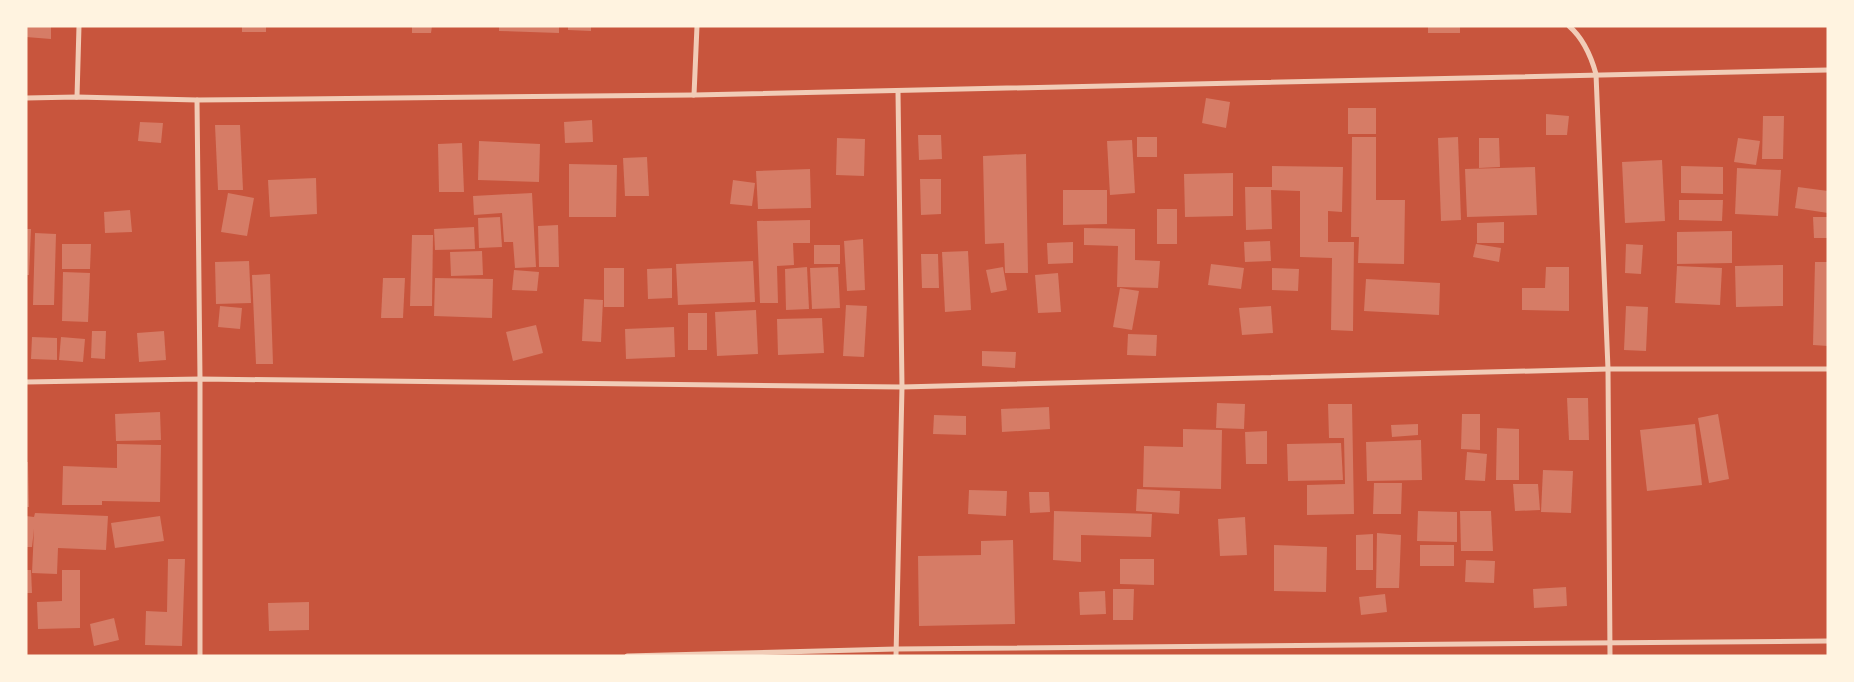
<svg xmlns="http://www.w3.org/2000/svg" width="1854" height="682" font-family="'Space Grotesk',sans-serif">
<style>
.building{fill:#d67c66}
.lines{fill:none;stroke-linecap:round;stroke-linejoin:round}
.minor{stroke:#f1ccb7;stroke-width:5}
</style>
<rect width="100%" height="100%" fill="#c8553d"/>
<!-- building -->
<g class="building">
<path d="M26,26H51V39L26,37Z"/>
<rect x="242" y="26" width="24" height="6"/>
<path d="M412,26H432L431,33H412Z"/>
<path d="M499,26H559V33L499,31Z"/>
<path d="M568,26H591V31L568,30Z"/>
<rect x="1428" y="26" width="32" height="7"/>
<path d="M1206,98L1230,102L1226,128L1202,123Z"/>
<rect x="1348" y="108" width="28" height="26"/>
<path d="M1546,114L1569,116L1567,135H1546Z"/>
<path d="M1763,116H1784L1783,159H1762Z"/>
<path d="M592,120L593,142L565,143L564,122Z"/>
<path d="M140,122L163,123L161,143L138,141Z"/>
<path d="M215,125H240L243,190H218Z"/>
<path d="M918,135H941L942,159L919,160Z"/>
<rect x="1137" y="137" width="20" height="20"/>
<path d="M1352,137H1376V200H1405L1404,264L1358,263L1359,237H1351Z"/>
<path d="M1458,137L1461,220L1441,221L1438,138Z"/>
<path d="M837,138L865,139L864,176L836,175Z"/>
<path d="M1479,138H1499L1500,167L1479,168Z"/>
<path d="M1738,138L1760,141L1756,165L1734,162Z"/>
<path d="M1132,140L1135,193L1110,195L1107,141Z"/>
<path d="M479,141L540,144L539,182L478,180Z"/>
<path d="M462,143L464,192H439L438,144Z"/>
<path d="M1026,154L1028,273H1005L1004,243L985,244L983,156Z"/>
<path d="M647,157L649,196H625L623,158Z"/>
<path d="M1662,160L1665,221L1625,223L1622,162Z"/>
<path d="M569,164L617,165L616,217H569Z"/>
<path d="M1272,166L1343,167L1342,212L1328,211V242H1354L1353,331L1331,330L1332,258L1300,257V191L1271,190L1272,229L1246,230L1245,187H1272Z"/>
<path d="M1681,166L1723,167V194L1681,193Z"/>
<path d="M1535,167L1537,215L1467,217L1465,169Z"/>
<path d="M1737,168L1781,170L1778,216L1735,214Z"/>
<path d="M810,169L811,208L758,209L756,171Z"/>
<path d="M1233,173V216L1185,217L1184,174Z"/>
<path d="M316,178L317,214L270,217L268,180Z"/>
<path d="M920,179H941V214L921,215Z"/>
<path d="M733,180L755,183L752,206L730,204Z"/>
<path d="M1798,187L1828,191V213L1795,208Z"/>
<path d="M1063,190H1107V224L1063,225Z"/>
<path d="M228,193L254,198L247,236L221,232Z"/>
<path d="M532,193L536,267L515,268L513,242H504L502,213L474,215L473,196Z"/>
<path d="M1679,200H1723L1722,221L1679,220Z"/>
<rect x="1157" y="209" width="20" height="35"/>
<path d="M130,210L132,232L105,233L104,212Z"/>
<path d="M500,217L502,247L479,248L478,218Z"/>
<path d="M1813,217H1828V238H1814Z"/>
<path d="M810,220V243H793L794,265L777,266L778,303H760L757,221Z"/>
<path d="M1504,222V243H1477V223Z"/>
<path d="M558,225L559,267H539L538,226Z"/>
<path d="M474,227L475,249L435,250L434,229Z"/>
<path d="M1084,228L1135,229V260L1160,261L1158,288L1117,287L1118,246L1084,245Z"/>
<path d="M26,229H31L29,275H26Z"/>
<path d="M1732,231V263L1677,264V232Z"/>
<path d="M35,233L56,234L54,305H33Z"/>
<path d="M412,235H433L432,306H410Z"/>
<path d="M863,239L865,290L847,291L844,241Z"/>
<path d="M1270,241L1271,261L1245,262L1244,242Z"/>
<path d="M1073,242V263L1048,264L1047,243Z"/>
<path d="M62,244H91L90,269H62Z"/>
<path d="M1476,244L1501,248L1499,262L1473,257Z"/>
<path d="M1626,244L1643,245L1641,274L1625,273Z"/>
<rect x="814" y="245" width="26" height="19"/>
<path d="M482,251L483,275L451,276L450,252Z"/>
<path d="M968,251L971,310L945,312L942,252Z"/>
<path d="M921,254H938L939,288H922Z"/>
<path d="M249,261L251,303L216,304L215,262Z"/>
<path d="M753,261L755,302L678,305L676,264Z"/>
<path d="M1815,262H1828V346L1813,345Z"/>
<path d="M1211,264L1244,268L1241,289L1208,285Z"/>
<path d="M1783,265V306L1736,307L1735,266Z"/>
<path d="M1677,266L1722,268L1720,305L1675,303Z"/>
<path d="M807,267L809,309L786,310L785,269Z"/>
<path d="M838,267L840,308L812,309L810,268Z"/>
<path d="M1003,267L1007,290L991,293L986,270Z"/>
<path d="M1546,267H1569V311L1522,310V288H1545Z"/>
<rect x="604" y="268" width="20" height="39"/>
<path d="M672,268V298L648,299L647,269Z"/>
<path d="M1272,268L1299,269L1298,291L1272,290Z"/>
<path d="M514,270L539,272L537,291L512,290Z"/>
<path d="M63,272L90,273L88,322L62,321Z"/>
<path d="M1058,273L1061,312L1038,313L1035,275Z"/>
<path d="M270,274L273,364H256L252,275Z"/>
<path d="M383,278H405L403,318H381Z"/>
<path d="M435,278L493,279L492,318L434,316Z"/>
<path d="M1366,279L1440,283L1439,315L1364,311Z"/>
<path d="M1120,288L1139,291L1132,330L1113,327Z"/>
<path d="M584,299L603,300L601,342L582,341Z"/>
<path d="M846,305L867,306L864,357L843,356Z"/>
<path d="M220,306L242,308L240,329L218,327Z"/>
<path d="M1271,306L1273,333L1242,335L1239,308Z"/>
<path d="M1626,306L1648,307L1646,351L1624,350Z"/>
<path d="M756,310L758,354L717,356L715,312Z"/>
<rect x="688" y="313" width="19" height="37"/>
<path d="M822,318L824,353L778,355L777,319Z"/>
<path d="M536,325L543,353L513,361L506,332Z"/>
<path d="M674,327L675,357L626,359L625,329Z"/>
<path d="M92,331H106L105,359L91,358Z"/>
<path d="M164,331L166,360L139,362L137,333Z"/>
<path d="M1128,334L1157,335L1156,356L1127,355Z"/>
<path d="M32,337L57,338V360L31,359Z"/>
<path d="M61,337L85,339L83,362L59,360Z"/>
<path d="M982,351L1016,352L1015,368L982,366Z"/>
<path d="M1567,398H1588L1589,440H1569Z"/>
<path d="M1217,403L1245,404L1244,429L1216,428Z"/>
<path d="M1328,404H1352L1354,514L1307,515V485L1345,484L1344,438H1329Z"/>
<path d="M1049,407L1050,429L1002,432L1001,409Z"/>
<path d="M160,412L161,440L116,441L115,414Z"/>
<path d="M1462,414H1480V450L1461,449Z"/>
<path d="M1718,414L1729,479L1709,483L1698,418Z"/>
<path d="M934,415L966,416V435L933,434Z"/>
<path d="M1418,424V435L1392,437L1391,425Z"/>
<path d="M1695,424L1702,485L1647,491L1640,430Z"/>
<path d="M1497,428L1519,429V480H1496Z"/>
<path d="M1183,429L1222,430L1221,489L1143,487L1144,446L1183,447Z"/>
<path d="M1267,431V464H1246L1245,432Z"/>
<path d="M1421,440L1422,480L1367,481L1366,442Z"/>
<path d="M1341,443L1343,480L1288,481L1287,444Z"/>
<path d="M117,444L161,445L160,502L102,501V505H62L63,466L117,468Z"/>
<path d="M1467,452L1487,454L1485,481L1465,480Z"/>
<path d="M26,462H28L29,507H26Z"/>
<path d="M1543,470L1573,471L1571,513L1541,512Z"/>
<path d="M1374,483H1402L1401,514H1373Z"/>
<path d="M1513,484H1538L1540,510L1515,511Z"/>
<path d="M1137,489L1180,491L1179,514L1136,511Z"/>
<path d="M969,490L1007,491L1006,516L968,514Z"/>
<path d="M1029,492H1049L1050,512L1030,513Z"/>
<path d="M1054,511L1152,514L1151,537L1081,535V562L1053,560Z"/>
<path d="M1418,511L1457,512V542L1417,541Z"/>
<path d="M1460,511H1491L1493,551H1461Z"/>
<path d="M35,513L108,516L106,550L58,548L57,574L32,573L34,529L32,547H26V516L34,517Z"/>
<path d="M160,516L164,541L115,548L111,523Z"/>
<path d="M1245,517L1247,555L1220,556L1218,519Z"/>
<path d="M1377,533L1401,535L1399,588H1376Z"/>
<path d="M1373,534V570H1356V535Z"/>
<path d="M1013,540L1015,624L919,626L918,556L981,555V541Z"/>
<path d="M1274,545L1327,547L1326,592L1274,591Z"/>
<rect x="1420" y="545" width="34" height="21"/>
<path d="M168,559H185L182,646L145,645L146,611L167,612Z"/>
<path d="M1120,559H1154V585L1120,584Z"/>
<path d="M1466,560L1495,561L1494,583L1465,582Z"/>
<path d="M26,570H31L32,593H26Z"/>
<path d="M62,570H80V628L38,629L37,602L62,601Z"/>
<path d="M1566,587L1567,606L1534,608L1533,589Z"/>
<path d="M1113,589H1134L1133,620H1113Z"/>
<path d="M1105,591L1106,614L1080,615L1079,592Z"/>
<path d="M1385,594L1387,612L1361,615L1359,597Z"/>
<path d="M309,602V630L269,631L268,603Z"/>
<path d="M114,618L119,640L94,646L90,624Z"/>
</g>
<g class="lines">
<!-- minor -->
<g class="minor">
<path d="M1569,26C1584,39 1591,56 1596,74L1608,369L1610,656"/>
<path d="M694,95L697,26"/>
<path d="M77,97L79,26"/>
<path d="M26,98L77,97L197,100L694,95L1828,70"/>
<path d="M197,100L200,379V656"/>
<path d="M26,382L200,379L902,387L1608,369H1828"/>
<path d="M627,656L896,649L1828,641"/>
<path d="M896,656L902,387L898,92"/>
</g>
</g>
<!-- border -->
<rect width="1854" height="682" fill="none" stroke="#fff3e0" stroke-width="55"/>
</svg>
